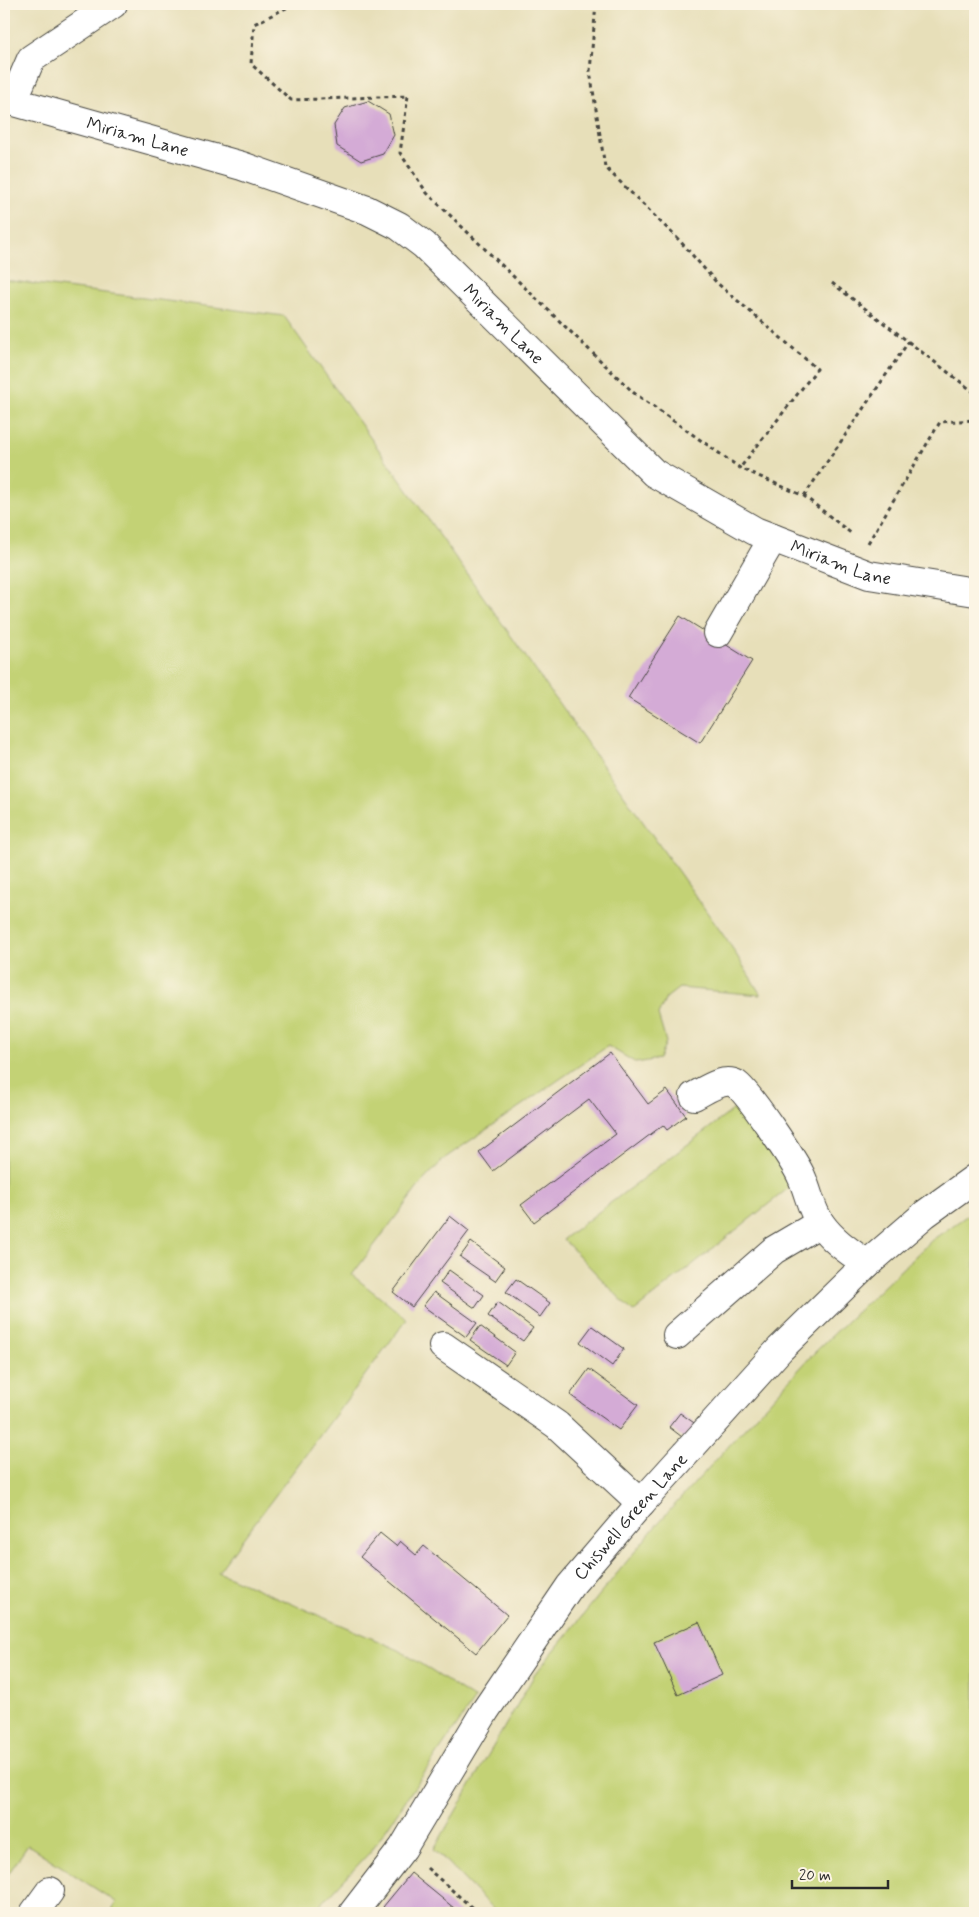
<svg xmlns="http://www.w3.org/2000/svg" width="979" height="1917" font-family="Mynerve,sans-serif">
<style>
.green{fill:#c3d274;stroke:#777e50}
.building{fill:#d4abd6}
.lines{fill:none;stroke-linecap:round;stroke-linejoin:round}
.minor-casing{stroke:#474640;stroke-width:30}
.path{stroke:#474640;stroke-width:3;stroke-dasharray:4 4;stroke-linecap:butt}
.minor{stroke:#fff;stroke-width:28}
.labels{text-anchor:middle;stroke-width:4.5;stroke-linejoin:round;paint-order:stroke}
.street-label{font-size:18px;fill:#2b2b2b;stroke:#fcf5e5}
</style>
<rect width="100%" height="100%" fill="#fcf5e5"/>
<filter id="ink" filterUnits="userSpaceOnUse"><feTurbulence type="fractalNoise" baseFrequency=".02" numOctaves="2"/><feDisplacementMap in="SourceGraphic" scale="10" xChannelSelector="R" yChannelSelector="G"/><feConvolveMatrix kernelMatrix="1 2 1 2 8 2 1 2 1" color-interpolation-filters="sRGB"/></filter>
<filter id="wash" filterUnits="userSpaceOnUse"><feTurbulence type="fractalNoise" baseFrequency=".0096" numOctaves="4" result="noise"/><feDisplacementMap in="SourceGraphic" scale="20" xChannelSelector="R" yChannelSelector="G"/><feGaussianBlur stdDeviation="1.12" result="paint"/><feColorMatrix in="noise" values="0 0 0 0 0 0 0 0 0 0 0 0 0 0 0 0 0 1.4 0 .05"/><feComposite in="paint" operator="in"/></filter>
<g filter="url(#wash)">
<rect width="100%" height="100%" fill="#e7dfb9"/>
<!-- green -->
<g class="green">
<path d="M4,280L284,316L731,946L761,995L679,988L666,998L658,1015L666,1042L659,1059L636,1063L608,1046L445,1158L422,1182L352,1275L407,1319L218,1572L399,1650L475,1699L371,1851L313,1913H111L116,1902L28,1845L4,1880Z"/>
<path d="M737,1107L795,1183L633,1312L563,1239Z"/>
<path d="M975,1210V1913H497L434,1849L535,1674L659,1522L815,1352L932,1240Z"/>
</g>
<g id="blocks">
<!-- building -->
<g class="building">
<path d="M368,101L389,114L394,135L383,154L361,161L337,146L334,125L345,108Z"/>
<path d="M680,616L752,661L700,743L628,698Z"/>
<path d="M610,1053L648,1104L667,1090L686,1116L667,1130L663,1125L534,1222L521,1205L616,1134L589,1099L493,1171L479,1152Z"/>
<path d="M450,1216L469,1231L412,1307L393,1292Z"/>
<path d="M471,1242L505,1267L495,1281L460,1257Z"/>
<path d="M449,1270L484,1295L475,1308L440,1283Z"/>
<path d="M516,1279L550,1303L540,1317L506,1292Z"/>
<path d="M434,1292L477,1323L466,1337L423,1306Z"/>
<path d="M498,1302L533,1328L523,1341L488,1316Z"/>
<path d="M480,1326L515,1352L506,1365L470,1340Z"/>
<path d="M592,1326L624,1349L612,1366L580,1342Z"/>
<path d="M589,1369L638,1405L619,1430L570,1395Z"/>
<path d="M680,1413L697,1425L686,1440L669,1427Z"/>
<path d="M380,1533L396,1546L400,1541L416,1555L424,1546L507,1615L476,1653L360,1557Z"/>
<path d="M699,1622L722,1675L678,1695L654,1642Z"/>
<path d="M411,1873L460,1913H391L383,1907Z"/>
</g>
</g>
</g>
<g filter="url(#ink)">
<use href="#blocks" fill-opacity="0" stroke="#474640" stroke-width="1"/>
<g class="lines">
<!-- minor casing -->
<g class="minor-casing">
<g id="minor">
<path id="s1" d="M4,99L242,166L367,210L399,226L424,245L654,473L755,531L869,575L975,592"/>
<path d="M13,101L31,59L113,4"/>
<path d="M718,633L773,538"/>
<path d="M694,1096C706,1090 724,1077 736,1084C748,1092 796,1163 802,1178C809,1194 811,1210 821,1224C833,1241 850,1252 867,1264"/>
<path d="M677,1335L774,1250L820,1223"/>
<path d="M443,1346L557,1425L641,1503"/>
<path d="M34,1913L50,1891"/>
<path id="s2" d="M353,1913L403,1848L485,1711L570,1586L641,1503L780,1349L867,1264L925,1214L975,1178"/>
</g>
</g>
<!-- path -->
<g class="path">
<path d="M294,4L254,24L251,64L291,100L408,96L400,153L427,193L634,393L740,468L804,496L852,534"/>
<path d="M596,4L590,71L605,167L680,241L717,283L817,369L740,468"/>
<path d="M832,283L975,393"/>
<path d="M804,496L909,341"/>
<path d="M868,543L940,422L975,420"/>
<path d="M427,1868L478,1913"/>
</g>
<!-- minor -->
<use href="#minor" class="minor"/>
</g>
</g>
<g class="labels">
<!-- street labels -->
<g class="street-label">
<text dy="6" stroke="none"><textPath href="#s1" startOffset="139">Miriam Lane</textPath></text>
<text dy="6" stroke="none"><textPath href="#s1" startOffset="559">Miriam Lane</textPath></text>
<text dy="6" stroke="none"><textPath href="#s1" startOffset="979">Miriam Lane</textPath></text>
<text dy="6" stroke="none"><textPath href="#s2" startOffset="485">Chiswell Green Lane</textPath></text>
</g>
</g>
<!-- margin -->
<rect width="979" height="1917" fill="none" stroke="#fcf5e5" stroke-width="20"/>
<!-- scale -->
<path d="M792 1880v8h96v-8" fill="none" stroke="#2b2b2b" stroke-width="2.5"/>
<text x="799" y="1880" font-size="15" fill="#2b2b2b" stroke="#fcf5e5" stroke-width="4" paint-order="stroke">20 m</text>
</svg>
